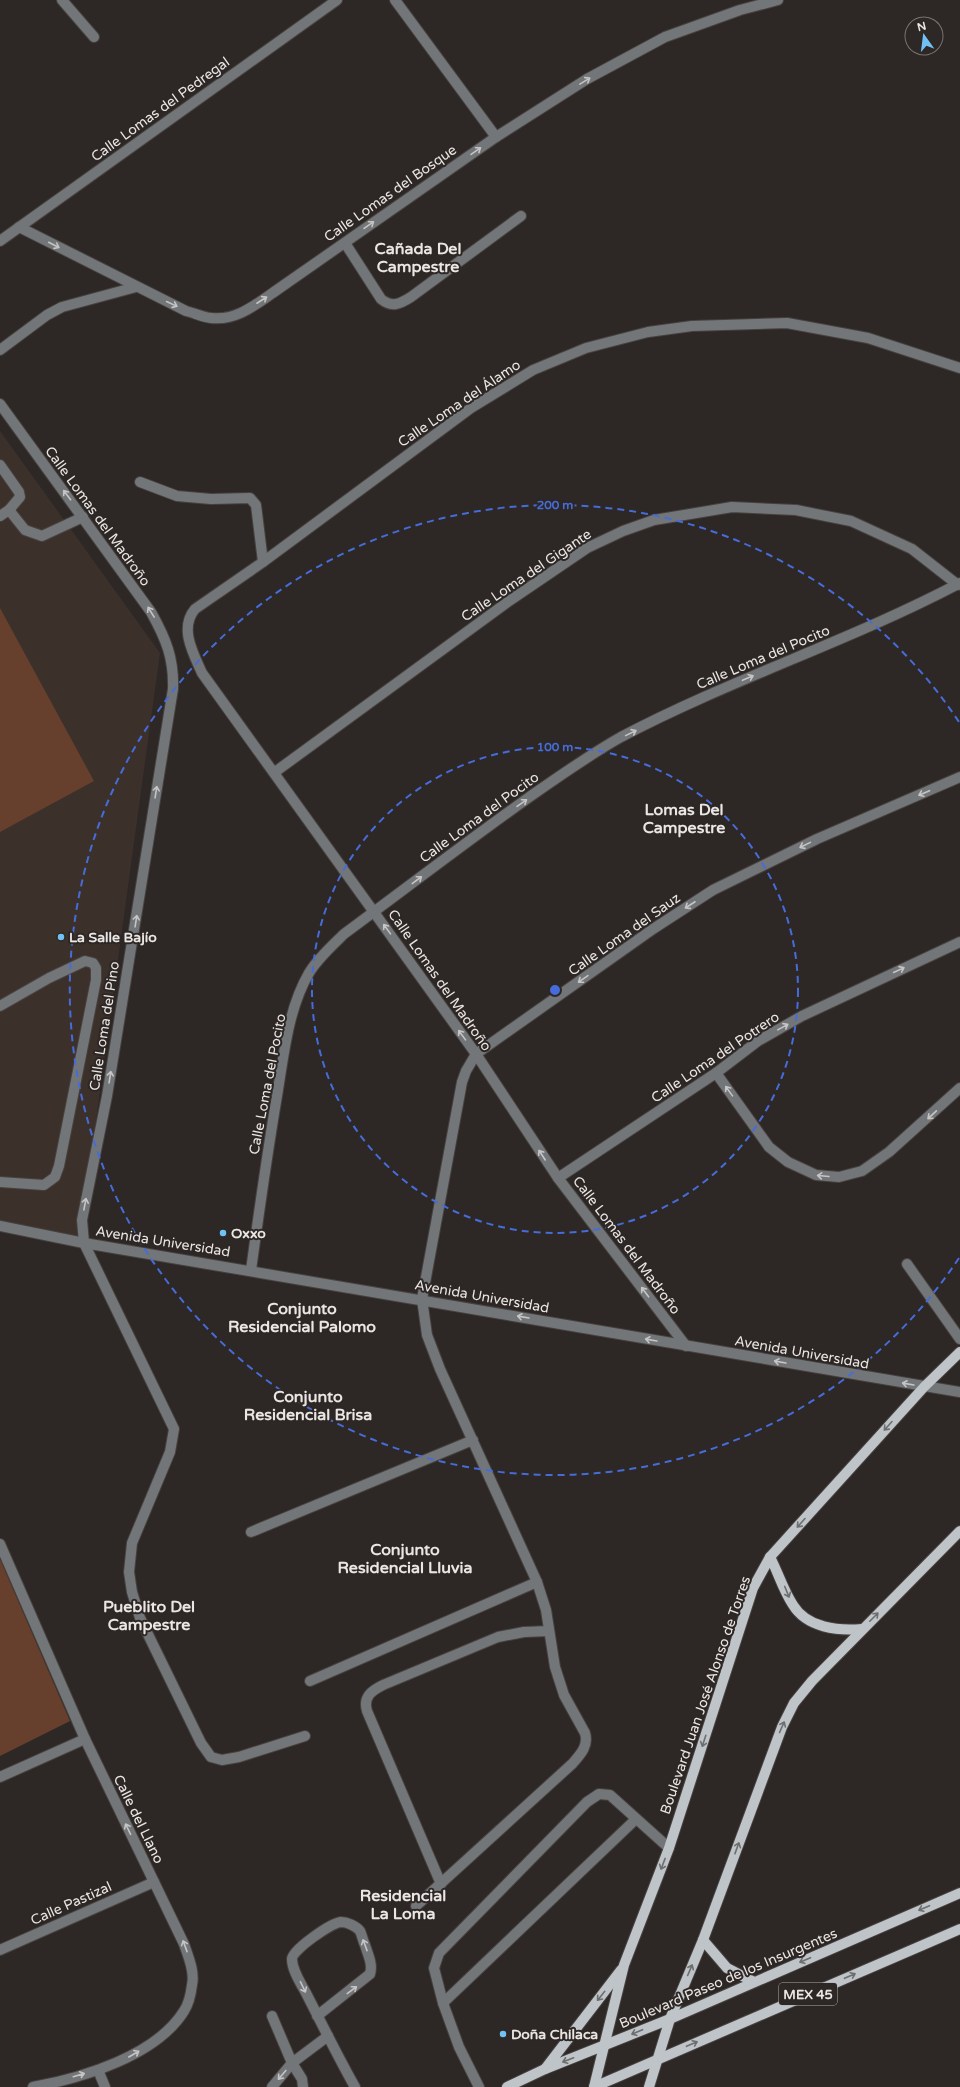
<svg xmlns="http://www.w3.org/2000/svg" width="960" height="2087" font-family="'Varela Round',sans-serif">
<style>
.built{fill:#3c302b}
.green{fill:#663f2d}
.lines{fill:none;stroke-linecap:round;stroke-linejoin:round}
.minor-casing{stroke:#474240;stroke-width:12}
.major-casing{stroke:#474240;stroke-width:12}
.minor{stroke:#737678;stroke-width:10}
.major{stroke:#bec4c8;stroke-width:10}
.oneway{stroke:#c6c4c4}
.oneway2{stroke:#6e6e6e}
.ring{fill:none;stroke:#466cda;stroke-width:2;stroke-dasharray:7 5}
.poi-dot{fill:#71c1f5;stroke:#2d2725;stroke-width:1.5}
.labels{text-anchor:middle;stroke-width:4;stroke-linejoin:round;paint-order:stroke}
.shield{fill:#2d2725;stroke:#b1adab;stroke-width:1}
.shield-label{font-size:13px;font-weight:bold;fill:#eae6e4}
.street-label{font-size:14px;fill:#eae6e4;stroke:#2d2725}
.poi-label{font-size:14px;font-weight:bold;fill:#eae6e4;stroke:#2d2725;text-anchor:start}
.quarter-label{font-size:16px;font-weight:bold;fill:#eae6e4;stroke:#2d2725}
.centre{fill:#466cda;stroke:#2d2725;stroke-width:2}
.ring-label{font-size:12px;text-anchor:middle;font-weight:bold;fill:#466cda;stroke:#2d2725;stroke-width:4;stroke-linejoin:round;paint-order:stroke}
</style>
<rect width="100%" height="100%" fill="#2d2725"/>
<!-- built -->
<path class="built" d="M0,431L160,653L80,1237L0,1222Z"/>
<!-- green -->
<g class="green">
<path d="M0,608L94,781L0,832Z"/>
<path d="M0,1559L70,1721L0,1756Z"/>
</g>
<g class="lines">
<!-- minor casing -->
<g class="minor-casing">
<g id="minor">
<path d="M62,0L94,37"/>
<path d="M395,0L496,137"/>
<path d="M19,227L186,311C194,313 203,317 211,318C236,321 255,305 274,292L496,137L587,79L665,37L740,10L778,0"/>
<path d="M0,241L337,0"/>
<path d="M345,243L381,299C392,308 400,304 411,297L521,216"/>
<path d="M0,350L47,315L62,307L136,287"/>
<path d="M0,404L151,612C166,639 174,658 173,689L107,1096L82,1220L84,1243L174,1429L170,1452L132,1543L129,1572L132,1592L140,1618L201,1743L211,1757L222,1760L239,1757L305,1736"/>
<path d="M0,465L19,492L20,497L9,510L0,516"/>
<path d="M140,482L177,496L211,499L250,498L256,505L263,562"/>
<path d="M9,510L25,530L42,536L83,517"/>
<path d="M275,772L509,601L587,548L623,531L654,520L732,507L796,510L851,521L912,549L958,585"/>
<path d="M0,1006L49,978L85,961L93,963L96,968V980L59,1166L55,1177L44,1185L0,1182"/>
<path d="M716,1073L769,1147L788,1162L816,1175L839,1177L862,1171L889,1152L960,1088"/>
<path d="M558,1178L716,1073L758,1041L802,1016L960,942"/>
<path d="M0,1226L84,1243L960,1392"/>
<path d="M907,1264L960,1339"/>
<path d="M251,1270C259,1212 267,1154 277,1096C284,1054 288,1009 309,973C318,958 332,946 344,934C405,889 466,842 528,798C558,777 589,755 621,737C731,679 850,641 960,583"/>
<path d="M686,1346L558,1178L476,1054L202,673C193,653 179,628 195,609L263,562L471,408L533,370L586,348L648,332L692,326L787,323L868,338L960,368"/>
<path d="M251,1532L473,1440"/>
<path d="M0,1544L85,1739L184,1944C188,1956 195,1972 192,1985C191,1993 188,2005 184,2011C156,2056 82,2078 33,2087"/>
<path d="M310,1681L537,1582"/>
<path d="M0,1777L85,1739"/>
<path d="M441,1884L367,1711C363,1697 371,1691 383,1685L498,1637L524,1632L549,1631"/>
<path d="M416,1906L572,1764C580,1755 589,1746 585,1733L564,1695L555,1667L546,1610L537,1582L440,1369L427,1335L422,1299L462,1082L466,1071L476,1054L653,929L713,890L817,839L960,777"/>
<path d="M0,1950L154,1882"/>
<path d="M443,2003L636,1819"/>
<path d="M272,2016L292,2063L302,2079L303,2087"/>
<path d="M317,2016L370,1974C373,1964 368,1955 365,1945C363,1941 362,1935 360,1931C356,1926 347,1922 341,1922C331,1923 292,1950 292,1959C292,1971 302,1985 307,1995C323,2026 338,2057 355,2087"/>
<path d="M98,2070L105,2087"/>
<path d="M272,2087L292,2063L328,2036"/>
<path d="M479,2087L459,2047L443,2003L434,1968L439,1953L587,1802L599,1794L610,1795L669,1848"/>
</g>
</g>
<!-- major casing -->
<g class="major-casing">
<g id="major">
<path d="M770,1557C778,1572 783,1590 793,1605C807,1628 838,1631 862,1629"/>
<path d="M703,1940L727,1968L754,1982"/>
<path d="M545,2069L621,1970"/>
<path d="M507,2087L545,2069L670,2019L960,1893"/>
<path d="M594,2087L624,1965L669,1848L753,1588L770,1557L924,1387L960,1352"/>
<path d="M594,2087L960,1929"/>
<path d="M649,2087L670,2019L703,1940L782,1727L794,1703L812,1681L960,1531"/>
</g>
</g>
<!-- minor -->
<use href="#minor" class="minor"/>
<!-- major -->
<use href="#major" class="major"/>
</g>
<!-- one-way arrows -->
<defs><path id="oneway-shaft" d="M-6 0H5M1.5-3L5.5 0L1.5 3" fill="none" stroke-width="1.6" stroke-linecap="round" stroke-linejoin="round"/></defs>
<g class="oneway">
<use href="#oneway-shaft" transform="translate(585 81) rotate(-31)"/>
<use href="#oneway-shaft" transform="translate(476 151) rotate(-35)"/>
<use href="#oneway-shaft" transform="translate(369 225) rotate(-35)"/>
<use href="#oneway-shaft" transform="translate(54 245) rotate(27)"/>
<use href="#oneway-shaft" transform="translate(262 300) rotate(-33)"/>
<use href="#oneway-shaft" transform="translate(172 304) rotate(25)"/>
<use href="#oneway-shaft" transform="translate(67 495) rotate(-127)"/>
<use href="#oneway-shaft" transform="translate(151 612) rotate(-122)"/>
<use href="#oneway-shaft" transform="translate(748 678) rotate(-23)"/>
<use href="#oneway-shaft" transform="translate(631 733) rotate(-26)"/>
<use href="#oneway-shaft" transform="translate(156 792) rotate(-81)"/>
<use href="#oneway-shaft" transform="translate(924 793) rotate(157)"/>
<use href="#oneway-shaft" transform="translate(522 803) rotate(-35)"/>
<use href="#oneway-shaft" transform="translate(805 845) rotate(154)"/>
<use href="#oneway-shaft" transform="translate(417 880) rotate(-37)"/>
<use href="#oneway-shaft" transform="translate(690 905) rotate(147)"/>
<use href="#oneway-shaft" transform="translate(136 921) rotate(-81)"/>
<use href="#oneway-shaft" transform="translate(387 929) rotate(-126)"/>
<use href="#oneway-shaft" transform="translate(899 970) rotate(-25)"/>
<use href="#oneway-shaft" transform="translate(583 979) rotate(145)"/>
<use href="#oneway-shaft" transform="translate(783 1027) rotate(-29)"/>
<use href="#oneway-shaft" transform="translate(462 1035) rotate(-126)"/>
<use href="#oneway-shaft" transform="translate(110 1077) rotate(-81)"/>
<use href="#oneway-shaft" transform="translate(729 1091) rotate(-126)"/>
<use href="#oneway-shaft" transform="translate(932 1115) rotate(137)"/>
<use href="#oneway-shaft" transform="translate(542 1155) rotate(-123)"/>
<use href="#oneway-shaft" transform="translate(823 1176) rotate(-175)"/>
<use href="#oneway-shaft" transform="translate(85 1204) rotate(-79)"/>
<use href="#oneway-shaft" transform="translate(645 1292) rotate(-127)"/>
<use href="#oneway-shaft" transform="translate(523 1317) rotate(-170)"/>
<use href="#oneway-shaft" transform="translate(651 1340) rotate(-170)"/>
<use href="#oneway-shaft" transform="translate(780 1362) rotate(-170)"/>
<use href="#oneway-shaft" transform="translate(908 1384) rotate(-170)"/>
<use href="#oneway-shaft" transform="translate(128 1829) rotate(-116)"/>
<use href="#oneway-shaft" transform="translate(365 1945) rotate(-110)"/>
<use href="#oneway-shaft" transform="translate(185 1946) rotate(-110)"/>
<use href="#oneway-shaft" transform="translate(303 1987) rotate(64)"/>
<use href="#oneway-shaft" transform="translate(352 1990) rotate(-37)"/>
<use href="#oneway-shaft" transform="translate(134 2054) rotate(-30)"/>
<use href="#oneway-shaft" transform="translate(79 2075) rotate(-16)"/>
<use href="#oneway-shaft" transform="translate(282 2075) rotate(130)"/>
</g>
<g class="oneway2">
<use href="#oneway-shaft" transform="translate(888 1426) rotate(132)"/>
<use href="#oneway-shaft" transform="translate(801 1523) rotate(132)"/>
<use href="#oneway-shaft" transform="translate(787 1592) rotate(68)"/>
<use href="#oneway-shaft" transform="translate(874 1617) rotate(-45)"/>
<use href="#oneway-shaft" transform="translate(782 1727) rotate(-66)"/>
<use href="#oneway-shaft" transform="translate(704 1741) rotate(108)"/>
<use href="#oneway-shaft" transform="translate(737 1848) rotate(-70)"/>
<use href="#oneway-shaft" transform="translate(663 1864) rotate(111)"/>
<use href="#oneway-shaft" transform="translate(924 1908) rotate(157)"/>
<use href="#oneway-shaft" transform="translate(805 1960) rotate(157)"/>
<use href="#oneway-shaft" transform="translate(690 1970) rotate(-67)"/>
<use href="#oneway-shaft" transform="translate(850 1976) rotate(-23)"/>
<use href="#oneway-shaft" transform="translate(601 1996) rotate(129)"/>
<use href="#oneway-shaft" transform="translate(637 2032) rotate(157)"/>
<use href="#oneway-shaft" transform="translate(692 2044) rotate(-23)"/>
<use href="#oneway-shaft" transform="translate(568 2060) rotate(159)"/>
</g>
<!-- distance rings -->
<g class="ring">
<circle cx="555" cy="990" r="243"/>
<path d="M959 1258A485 485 0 1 1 959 722"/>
</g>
<!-- markers -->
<g class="poi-dot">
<circle cx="61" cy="937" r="4"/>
<circle cx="223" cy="1233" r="4"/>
<circle cx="503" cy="2034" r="4"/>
</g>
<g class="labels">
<!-- shield labels -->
<rect class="shield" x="779" y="1983" width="58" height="22" rx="3"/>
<g class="shield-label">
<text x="808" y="1999">MEX 45</text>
</g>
<!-- street labels -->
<g class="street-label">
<text transform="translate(160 109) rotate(-36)" y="5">Calle Lomas del Pedregal</text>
<text transform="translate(390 193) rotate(-35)" y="5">Calle Lomas del Bosque</text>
<text transform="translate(459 403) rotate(-34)" y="5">Calle Loma del Álamo</text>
<text transform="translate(98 516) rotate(54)" y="5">Calle Lomas del Madroño</text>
<text transform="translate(526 575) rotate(-34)" y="5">Calle Loma del Gigante</text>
<text transform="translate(763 657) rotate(-23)" y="5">Calle Loma del Pocito</text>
<text transform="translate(479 817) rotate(-36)" y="5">Calle Loma del Pocito</text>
<text transform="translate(624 934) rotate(-35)" y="5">Calle Loma del Sauz</text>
<text transform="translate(440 980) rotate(55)" y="5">Calle Lomas del Madroño</text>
<text transform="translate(104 1026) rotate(-81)" y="5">Calle Loma del Pino</text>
<text transform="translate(715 1057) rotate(-34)" y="5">Calle Loma del Potrero</text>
<text transform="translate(267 1084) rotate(-79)" y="5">Calle Loma del Pocito</text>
<text transform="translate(163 1241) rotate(9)" y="5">Avenida Universidad</text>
<text transform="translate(627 1245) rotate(53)" y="5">Calle Lomas del Madroño</text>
<text transform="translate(482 1296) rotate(10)" y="5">Avenida Universidad</text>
<text transform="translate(802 1352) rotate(10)" y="5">Avenida Universidad</text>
<text transform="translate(705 1695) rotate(-71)" y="5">Boulevard Juan José Alonso de Torres</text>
<text transform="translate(139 1819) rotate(64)" y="5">Calle del Llano</text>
<text transform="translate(71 1903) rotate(-24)" y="5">Calle Pastizal</text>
<text transform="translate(728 1978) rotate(-23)" y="5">Boulevard Paseo de los Insurgentes</text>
</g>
<!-- poi labels -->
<g class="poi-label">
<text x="69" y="942">La Salle Bajío</text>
<text x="231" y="1238">Oxxo</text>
<text x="511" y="2039">Doña Chilaca</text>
</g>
<!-- quarter labels -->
<g class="quarter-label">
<text x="418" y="254">Cañada Del<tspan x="418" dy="18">Campestre</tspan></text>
<text x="684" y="815">Lomas Del<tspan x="684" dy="18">Campestre</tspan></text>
<text x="302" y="1314">Conjunto<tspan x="302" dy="18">Residencial Palomo</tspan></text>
<text x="308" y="1402">Conjunto<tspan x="308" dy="18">Residencial Brisa</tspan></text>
<text x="405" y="1555">Conjunto<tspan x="405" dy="18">Residencial Lluvia</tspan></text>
<text x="149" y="1612">Pueblito Del<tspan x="149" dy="18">Campestre</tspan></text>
<text x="403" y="1901">Residencial<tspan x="403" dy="18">La Loma</tspan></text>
</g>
</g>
<circle cx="555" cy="990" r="6" class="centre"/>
<g class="ring-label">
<text x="555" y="509">200 m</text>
<text x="555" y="751">100 m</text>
</g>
<!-- north arrow -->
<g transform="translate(924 36) rotate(346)"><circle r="19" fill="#2d2725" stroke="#797371"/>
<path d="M0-3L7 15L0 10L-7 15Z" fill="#71c1f5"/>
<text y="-6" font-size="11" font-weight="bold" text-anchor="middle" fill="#eae6e4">N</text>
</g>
</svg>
